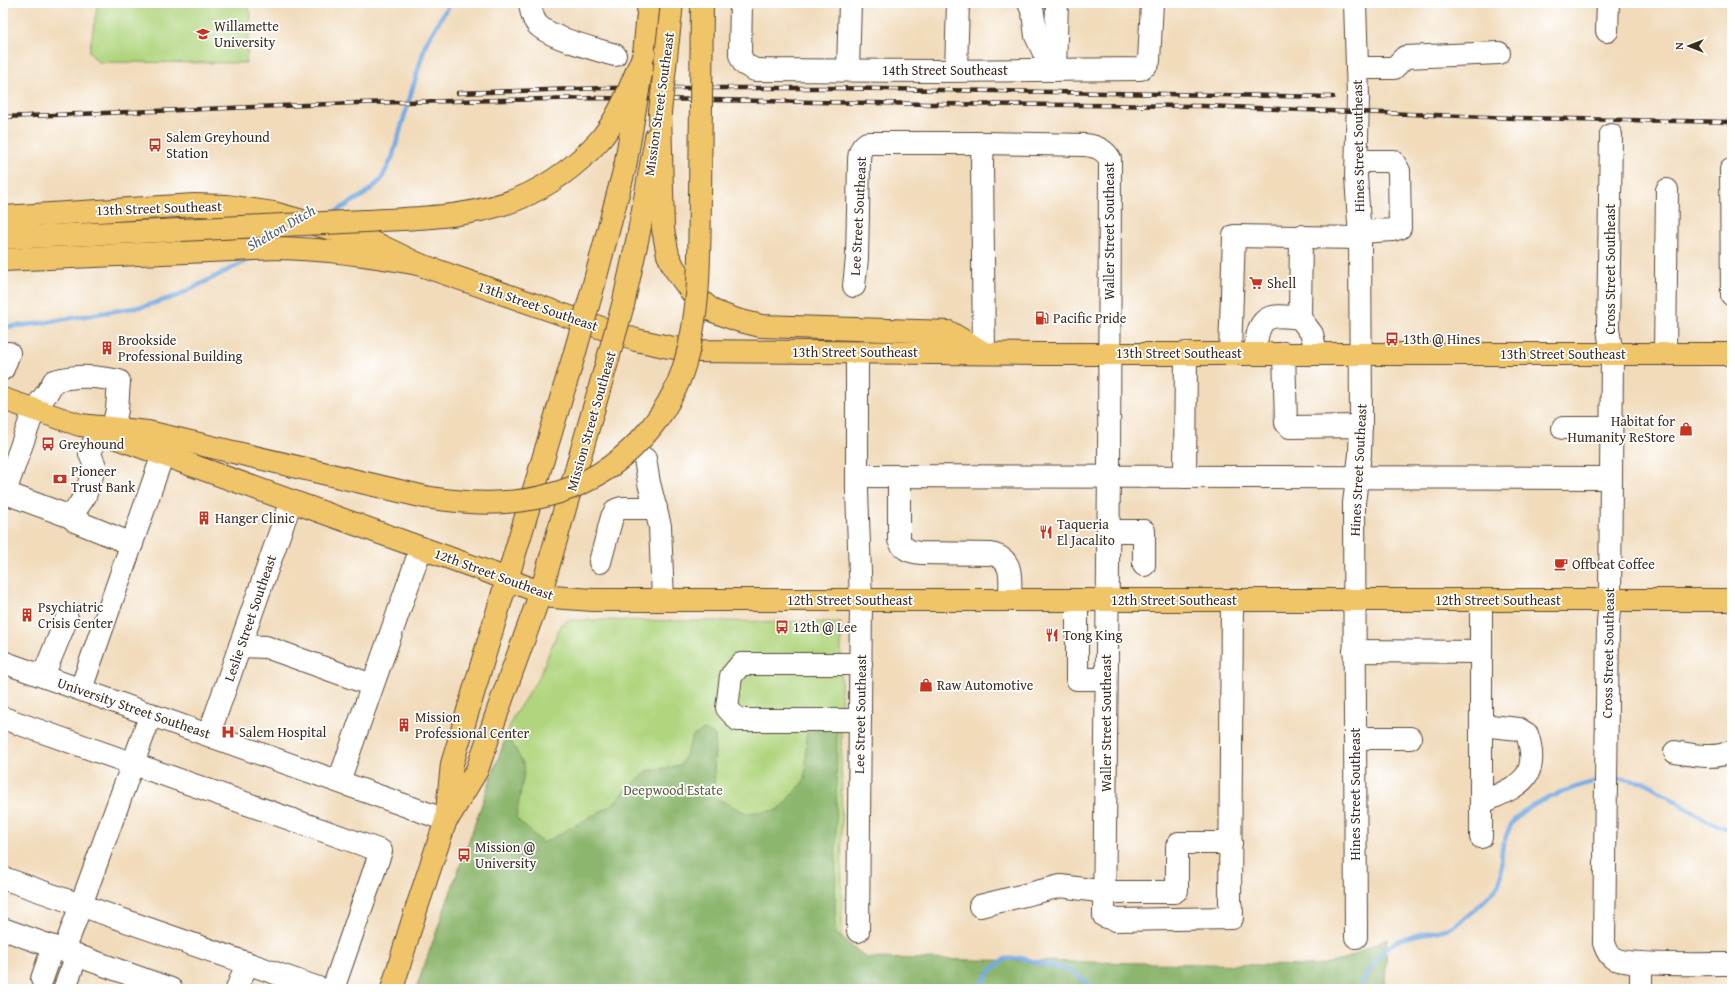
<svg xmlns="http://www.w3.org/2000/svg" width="1735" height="992" font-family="'Gentium Book Plus',serif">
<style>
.green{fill:#b0d57e;stroke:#76804e}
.forest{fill:#8cb66d;stroke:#647046}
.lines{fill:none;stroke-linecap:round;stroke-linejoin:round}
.stream{stroke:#75aae2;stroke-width:4.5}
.minor-casing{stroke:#564536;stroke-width:24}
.major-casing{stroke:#564536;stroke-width:24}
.highway-casing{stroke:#564536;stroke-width:24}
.minor{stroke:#fff;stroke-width:22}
.major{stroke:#f0c469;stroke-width:22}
.highway{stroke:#f0c469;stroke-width:22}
.rail-casing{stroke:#3b2a1e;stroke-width:4.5}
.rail{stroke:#fff;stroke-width:3;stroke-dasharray:9;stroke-linecap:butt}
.major-bridge-casing{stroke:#564536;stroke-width:24;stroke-linecap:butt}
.highway-bridge-casing{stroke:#564536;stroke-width:24;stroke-linecap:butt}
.major-bridge{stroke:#f0c469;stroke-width:22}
.highway-bridge{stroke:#f0c469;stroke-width:22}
.labels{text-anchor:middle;stroke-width:3.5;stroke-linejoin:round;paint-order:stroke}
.poi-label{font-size:14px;fill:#3b2a1e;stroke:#fff;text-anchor:start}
.street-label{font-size:14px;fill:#3b2a1e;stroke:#fff}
.park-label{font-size:14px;fill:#5e5d3b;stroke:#fff}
.water-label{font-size:15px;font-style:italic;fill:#525d6c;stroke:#fff}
</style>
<rect width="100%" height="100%" fill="#fff"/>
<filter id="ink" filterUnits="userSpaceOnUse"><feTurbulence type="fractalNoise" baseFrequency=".025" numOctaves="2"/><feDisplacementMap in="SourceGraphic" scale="8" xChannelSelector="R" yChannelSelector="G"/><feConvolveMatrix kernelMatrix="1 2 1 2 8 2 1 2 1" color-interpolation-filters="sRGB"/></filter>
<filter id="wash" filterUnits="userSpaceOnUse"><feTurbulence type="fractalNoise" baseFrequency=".012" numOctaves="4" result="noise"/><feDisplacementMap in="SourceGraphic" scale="16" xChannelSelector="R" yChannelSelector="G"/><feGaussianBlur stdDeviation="0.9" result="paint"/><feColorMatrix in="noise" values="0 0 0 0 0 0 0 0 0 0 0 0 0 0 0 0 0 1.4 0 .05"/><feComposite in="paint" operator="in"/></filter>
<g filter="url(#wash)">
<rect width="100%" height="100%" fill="#f1dbbb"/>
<!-- green -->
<g class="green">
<path d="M98,3H246L251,13L246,63L98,62L89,52Z"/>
<path d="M569,620L841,622L842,958L1356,989H416L513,717L539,677L561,624Z"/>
</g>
<!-- forest -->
<path class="forest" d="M837,727L835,933L867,958L1315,966L1343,960L1387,938L1385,989H416L507,734L525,767L516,818L543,843L610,806L647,771L681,765L693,736L704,730L715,735L714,797L746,813L778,810L805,780L807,730Z"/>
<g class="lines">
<!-- stream -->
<g class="stream">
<path d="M332,214L365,194L381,180L392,158L426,43L450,3"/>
<path d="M3,327L35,324L145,306L177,296L254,257"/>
<path d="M1612,780L1624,779L1647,783L1706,820L1725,828L1732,829"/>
<path d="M978,989L991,970L1005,959L1021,958L1042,964L1069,970L1085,981L1093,989"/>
<path d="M1358,989C1369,972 1380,949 1399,940C1414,933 1431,934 1446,929C1462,923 1485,901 1496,888C1504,879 1500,861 1502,850C1504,839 1510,824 1517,817C1529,804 1584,782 1601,781"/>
</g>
</g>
</g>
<g filter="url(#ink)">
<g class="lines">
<!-- minor casing -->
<g class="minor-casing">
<g id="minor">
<path d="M530,3C531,10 532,18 537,24C547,37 598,50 615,55"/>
<path d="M741,3L740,55L744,64L755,70L936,71L1140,69L1146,65L1149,61L1152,3"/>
<path d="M1029,3L1033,13L1036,36L1052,70"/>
<path d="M1355,3L1358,97L1356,176L1360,238L1361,417L1360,454L1354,503L1356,937"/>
<path d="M1607,31L1608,3"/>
<path d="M1357,68H1394L1405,57L1499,53"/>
<path d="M848,70L850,3"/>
<path d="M956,70L958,3"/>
<path d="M1055,70L1057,3"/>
<path d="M1611,135L1608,329L1612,354L1610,600L1608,622L1604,943C1606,948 1607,954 1613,958C1625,966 1712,964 1732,964"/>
<path d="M983,143L982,163L984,353"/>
<path d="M1357,161H1393L1399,171L1400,228L1393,230L1360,232"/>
<path d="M1731,170L1732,295"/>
<path d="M854,286L857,258L859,162C859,154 860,148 867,143H983L1085,145C1096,146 1104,149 1110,159L1109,476L1104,916L1116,920L1232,918"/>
<path d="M1300,318L1301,236"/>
<path d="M857,353V491L861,600L858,931"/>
<path d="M1230,353L1234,236L1360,238"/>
<path d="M1255,353C1258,317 1265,313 1300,318L1312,334L1316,353"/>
<path d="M1284,353L1286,423L1290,427L1361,426"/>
<path d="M1665,354L1667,190"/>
<path d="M3,369L9,353"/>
<path d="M1563,428H1611"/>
<path d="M645,459L649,483L660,526L663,600"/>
<path d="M857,476L1611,478"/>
<path d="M899,476V540C904,550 910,552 921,553L991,554C1015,559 1010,580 1010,600"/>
<path d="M1185,477L1186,353"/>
<path d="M3,492L71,517L85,496L95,466L90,454L99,427"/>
<path d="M3,497L34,410L47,393L54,381C77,375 96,376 119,381L117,410L111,435"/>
<path d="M71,517L75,521L132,544"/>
<path d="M1108,531H1144V565"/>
<path d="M600,562L612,517L616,510L622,508H656"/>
<path d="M1077,600V679H1106"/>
<path d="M1232,600L1230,903L1232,912"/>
<path d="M240,646L266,647L372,685"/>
<path d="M1354,651L1481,652"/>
<path d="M3,662L446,820"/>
<path d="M43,676L67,618"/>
<path d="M81,689L163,454"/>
<path d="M3,718L381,851L333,989"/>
<path d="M860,720H738L727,708L731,676L741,664H861"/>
<path d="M209,734L291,501"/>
<path d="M1355,738H1410"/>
<path d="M1675,752C1692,755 1716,760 1732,751"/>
<path d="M339,781L421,548"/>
<path d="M1481,803C1517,786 1542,780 1527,734L1519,729L1481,725"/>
<path d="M1481,837V600"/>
<path d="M3,878L321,989"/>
<path d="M980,906L1061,886L1105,892H1174L1177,890V846L1179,843H1231"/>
<path d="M3,929L171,989"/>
<path d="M64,951L151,714"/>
<path d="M1641,963V989"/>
<path d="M42,979L53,947"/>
<path d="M65,987L77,955"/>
<path d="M237,989L247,963"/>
</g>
</g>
<!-- major casing -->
<g class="major-casing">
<g id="major">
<path d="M3,217L194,205L227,206L274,213L353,235L381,246L418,264L636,340L669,347L694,351L1046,354H1732"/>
<path d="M591,295L625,167"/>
<path d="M623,305L639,232L656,137"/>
<path d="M97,431L491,573L552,597L593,600H1732"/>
<path d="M450,815L477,770L503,696L541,592L607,362"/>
<path d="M392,989L415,913L446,820L452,764L575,352"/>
</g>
</g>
<!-- highway casing -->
<g class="highway-casing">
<g id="highway">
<path d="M644,54L649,3"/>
<path d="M660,112L663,229L668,255L674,268L692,293L713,311L737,320L761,326L949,332L984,353"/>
<path d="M3,238L181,230"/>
<path d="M3,260L276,248C324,249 371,255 418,264"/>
<path d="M3,399L80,425L148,432L425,497"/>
</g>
</g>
<!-- minor -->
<use href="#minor" class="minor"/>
<!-- major -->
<use href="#major" class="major"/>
<!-- highway -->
<use href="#highway" class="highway"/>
<!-- rail casing -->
<g class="rail-casing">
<g id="rail">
<path d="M458,93L605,88H829L1333,97"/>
<path d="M3,117L356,103L596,98L931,104L1203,106L1514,118L1732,122"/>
</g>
</g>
<!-- rail -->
<use href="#rail" class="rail"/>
<!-- major-bridge casing -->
<g class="major-bridge-casing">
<g id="major-bridge">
<path d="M625,167L642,67"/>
<path d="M575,352L591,295"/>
<path d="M607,362L623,305"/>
</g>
</g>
<!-- highway-bridge casing -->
<g class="highway-bridge-casing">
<g id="highway-bridge">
<path d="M660,112L672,3"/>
<path d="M181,230C242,227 304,224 365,221C416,218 472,218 520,198C550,185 576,166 598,142C620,118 631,84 644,54"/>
<path d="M425,497C507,511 585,502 643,437C662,416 677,391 685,363C701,309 699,252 700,196C701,132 701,67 702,3"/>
</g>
</g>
<!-- major-bridge -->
<use href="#major-bridge" class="major-bridge"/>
<!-- highway-bridge -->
<use href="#highway-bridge" class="highway-bridge"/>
</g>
</g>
<!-- icons -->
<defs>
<g id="university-bare" transform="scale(1.08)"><path d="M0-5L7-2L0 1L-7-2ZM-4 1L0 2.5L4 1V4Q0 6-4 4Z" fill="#c8321e" stroke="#fff" stroke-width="2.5" paint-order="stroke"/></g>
<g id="bus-bare" transform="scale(1.08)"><path d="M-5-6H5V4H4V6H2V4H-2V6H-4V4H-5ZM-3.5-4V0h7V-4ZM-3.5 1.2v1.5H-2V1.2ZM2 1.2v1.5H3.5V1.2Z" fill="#c8321e" stroke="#fff" stroke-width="2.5" paint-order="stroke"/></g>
<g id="supermarket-bare" transform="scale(1.08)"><path d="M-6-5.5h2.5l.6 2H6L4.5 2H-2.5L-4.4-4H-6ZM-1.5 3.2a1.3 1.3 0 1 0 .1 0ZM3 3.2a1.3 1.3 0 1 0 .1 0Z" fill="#c8321e" stroke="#fff" stroke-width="2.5" paint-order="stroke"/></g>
<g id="fuel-bare" transform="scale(1.08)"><path d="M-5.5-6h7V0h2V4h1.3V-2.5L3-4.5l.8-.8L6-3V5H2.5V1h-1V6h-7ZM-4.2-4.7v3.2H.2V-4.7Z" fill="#c8321e" stroke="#fff" stroke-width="2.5" paint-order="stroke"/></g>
<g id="building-bare" transform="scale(1.08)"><path d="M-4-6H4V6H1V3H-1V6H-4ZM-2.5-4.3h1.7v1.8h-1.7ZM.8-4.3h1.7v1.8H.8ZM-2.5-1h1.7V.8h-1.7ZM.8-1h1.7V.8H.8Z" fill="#c8321e" stroke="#fff" stroke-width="2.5" paint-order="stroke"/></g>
<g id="shop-bare" transform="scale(1.08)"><path d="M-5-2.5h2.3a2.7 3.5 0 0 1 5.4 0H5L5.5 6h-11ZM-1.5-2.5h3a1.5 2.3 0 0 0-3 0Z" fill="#c8321e" stroke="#fff" stroke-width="2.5" paint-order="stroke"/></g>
<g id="bank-bare" transform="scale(1.08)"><path d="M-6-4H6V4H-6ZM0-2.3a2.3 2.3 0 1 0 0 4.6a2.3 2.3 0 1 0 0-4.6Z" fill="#c8321e" stroke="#fff" stroke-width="2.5" paint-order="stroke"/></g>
<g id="restaurant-bare" transform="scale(1.08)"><path d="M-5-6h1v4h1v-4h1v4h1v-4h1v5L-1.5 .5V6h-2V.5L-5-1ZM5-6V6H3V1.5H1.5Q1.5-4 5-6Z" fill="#c8321e" stroke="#fff" stroke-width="2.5" paint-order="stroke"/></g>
<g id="cafe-bare" transform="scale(1.08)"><path d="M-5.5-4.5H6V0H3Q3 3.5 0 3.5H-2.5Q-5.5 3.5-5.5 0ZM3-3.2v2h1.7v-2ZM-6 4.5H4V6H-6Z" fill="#c8321e" stroke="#fff" stroke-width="2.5" paint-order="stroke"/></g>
<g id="hospital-bare" transform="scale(1.08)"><path d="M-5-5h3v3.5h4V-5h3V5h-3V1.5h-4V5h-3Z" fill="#c8321e" stroke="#fff" stroke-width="2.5" paint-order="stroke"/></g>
</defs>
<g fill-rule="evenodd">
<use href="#university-bare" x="203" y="34"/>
<use href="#bus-bare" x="155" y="145"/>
<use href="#supermarket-bare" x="1256" y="283"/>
<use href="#fuel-bare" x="1042" y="318"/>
<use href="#bus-bare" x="1392" y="339"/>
<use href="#building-bare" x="107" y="348"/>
<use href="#shop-bare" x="1686" y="429"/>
<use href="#bus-bare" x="48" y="444"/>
<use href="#bank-bare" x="60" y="479"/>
<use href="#building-bare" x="204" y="518"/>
<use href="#restaurant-bare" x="1046" y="532"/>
<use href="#cafe-bare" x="1561" y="564"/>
<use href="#building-bare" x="27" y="615"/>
<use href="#bus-bare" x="782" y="627"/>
<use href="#restaurant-bare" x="1052" y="635"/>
<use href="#shop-bare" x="926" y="685"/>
<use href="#building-bare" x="404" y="725"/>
<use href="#hospital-bare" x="228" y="732"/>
<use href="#bus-bare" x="464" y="855"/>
</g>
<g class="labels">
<!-- poi labels -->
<g class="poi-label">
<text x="214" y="31">Willamette<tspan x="214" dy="16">University</tspan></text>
<text x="166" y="142">Salem Greyhound<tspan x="166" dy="16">Station</tspan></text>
<text x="1267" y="288">Shell</text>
<text x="1053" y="323">Pacific Pride</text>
<text x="1403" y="344">13th @ Hines</text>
<text x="118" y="345">Brookside<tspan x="118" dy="16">Professional Building</tspan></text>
<text x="1675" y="426" text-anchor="end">Habitat for<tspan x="1675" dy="16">Humanity ReStore</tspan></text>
<text x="59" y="449">Greyhound</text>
<text x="71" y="476">Pioneer<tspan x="71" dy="16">Trust Bank</tspan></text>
<text x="215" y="523">Hanger Clinic</text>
<text x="1057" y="529">Taqueria<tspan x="1057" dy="16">El Jacalito</tspan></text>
<text x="1572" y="569">Offbeat Coffee</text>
<text x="38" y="612">Psychiatric<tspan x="38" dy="16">Crisis Center</tspan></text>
<text x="793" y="632">12th @ Lee</text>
<text x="1063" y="640">Tong King</text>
<text x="937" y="690">Raw Automotive</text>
<text x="415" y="722">Mission<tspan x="415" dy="16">Professional Center</tspan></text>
<text x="239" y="737">Salem Hospital</text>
<text x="475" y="852">Mission @<tspan x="475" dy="16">University</tspan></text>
</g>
<!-- street labels -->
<g class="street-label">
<text x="945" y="75">14th Street Southeast</text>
<text transform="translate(659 104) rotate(-82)" y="5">Mission Street Southeast</text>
<text transform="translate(1358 146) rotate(-91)" y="5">Hines Street Southeast</text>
<text transform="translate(159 208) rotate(-2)" y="5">13th Street Southeast</text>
<text transform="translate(858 216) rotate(-87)" y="5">Lee Street Southeast</text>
<text transform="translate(1109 231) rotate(-90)" y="5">Waller Street Southeast</text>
<text transform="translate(1610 269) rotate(-90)" y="5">Cross Street Southeast</text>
<text transform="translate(538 306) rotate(19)" y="5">13th Street Southeast</text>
<text x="855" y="357">13th Street Southeast</text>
<text x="1179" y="358">13th Street Southeast</text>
<text x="1563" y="359">13th Street Southeast</text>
<text transform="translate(591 421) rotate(-74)" y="5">Mission Street Southeast</text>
<text transform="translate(1358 470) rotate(-87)" y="5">Hines Street Southeast</text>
<text transform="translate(494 574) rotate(20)" y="5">12th Street Southeast</text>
<text x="850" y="605">12th Street Southeast</text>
<text x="1174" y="605">12th Street Southeast</text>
<text x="1498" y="605">12th Street Southeast</text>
<text transform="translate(250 618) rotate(-71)" y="5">Leslie Street Southeast</text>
<text transform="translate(1608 653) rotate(-89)" y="5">Cross Street Southeast</text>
<text transform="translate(134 708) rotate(19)" y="5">University Street Southeast</text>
<text transform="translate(860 714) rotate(-89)" y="5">Lee Street Southeast</text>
<text transform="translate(1106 723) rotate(-90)" y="5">Waller Street Southeast</text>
<text transform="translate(1355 794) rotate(-90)" y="5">Hines Street Southeast</text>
</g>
<!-- park labels -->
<g class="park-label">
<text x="673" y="795">Deepwood Estate</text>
</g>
<!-- water labels -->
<g class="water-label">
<text transform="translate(281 228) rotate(-30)" y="5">Shelton Ditch</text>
</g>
</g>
<!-- margin -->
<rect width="1735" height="992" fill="none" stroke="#fff" stroke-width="16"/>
<!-- north arrow -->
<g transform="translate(1689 46) rotate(270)" stroke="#ffffff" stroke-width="3" paint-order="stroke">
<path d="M0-3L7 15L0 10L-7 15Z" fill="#3b2a1e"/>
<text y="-6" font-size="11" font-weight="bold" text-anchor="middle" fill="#3b2a1e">N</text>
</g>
</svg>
